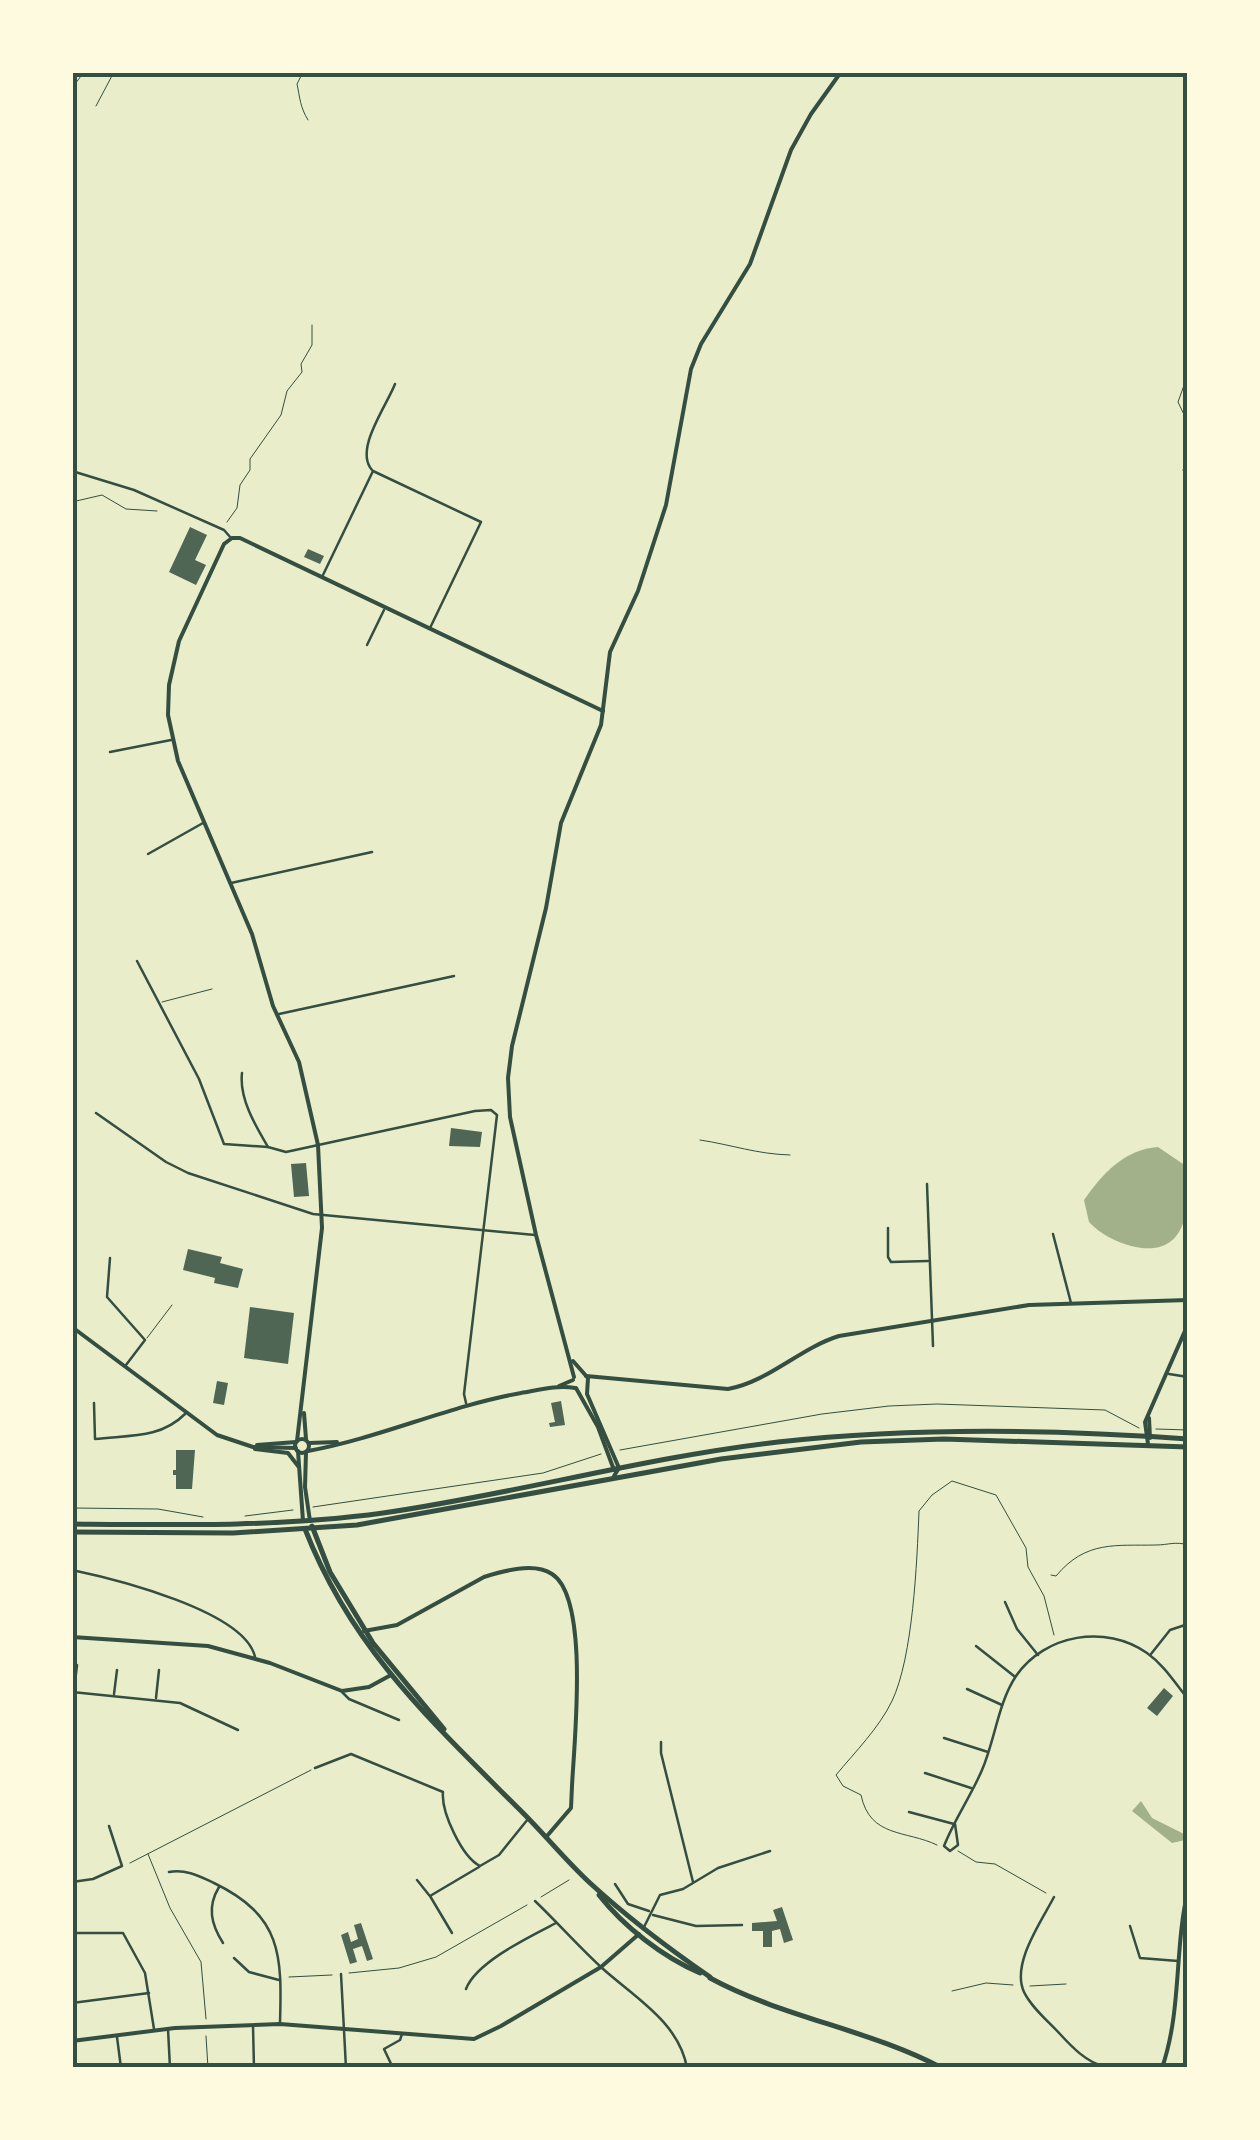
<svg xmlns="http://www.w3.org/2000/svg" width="1260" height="2140" font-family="Roboto,sans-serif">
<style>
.water{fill:#a3b18a}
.building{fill:#4f6655}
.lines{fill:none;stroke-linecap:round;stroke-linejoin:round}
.path{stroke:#344e41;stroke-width:1}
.service{stroke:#344e41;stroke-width:1}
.minor{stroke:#344e41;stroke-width:2.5}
.tertiary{stroke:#344e41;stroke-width:4}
.secondary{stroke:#344e41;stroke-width:4}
.primary{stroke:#344e41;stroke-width:5}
.neatline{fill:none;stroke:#344e41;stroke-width:4}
</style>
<rect width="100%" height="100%" fill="#e9edc9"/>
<!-- water -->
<g class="water">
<path d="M1158,1147L1186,1166C1191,1207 1188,1260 1131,1246C1116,1242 1100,1234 1089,1222L1084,1200C1102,1174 1125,1149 1158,1147Z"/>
<path d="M1141,1801L1152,1818L1186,1835L1185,1840L1172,1843L1132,1811Z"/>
</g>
<!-- building -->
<g class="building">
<path d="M190,527L207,535L195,560L206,565L196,585L169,572Z"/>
<path d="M308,549L324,556L320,564L304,557Z"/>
<path d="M451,1128L482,1132L480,1147L449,1146Z"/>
<path d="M306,1163L309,1196L294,1197L291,1164Z"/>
<path d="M188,1249L222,1257L220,1263L243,1269L238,1288L214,1283L215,1278L183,1270Z"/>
<path d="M250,1307L294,1313L288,1364L244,1358Z"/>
<path d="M217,1381L228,1383L224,1405L213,1403Z"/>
<path d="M561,1401L565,1425L550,1427L549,1423L555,1422L551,1403Z"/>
<path d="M176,1450H195L192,1489H176V1475H173V1470H176Z"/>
<path d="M1164,1688L1173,1696L1157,1716L1147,1708Z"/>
<path d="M782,1907L793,1940L784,1943L780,1929L772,1931V1947H763V1931H752V1923L777,1921L773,1910Z"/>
<path d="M361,1923L373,1959L367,1961L362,1946L353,1949L357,1962L350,1964L341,1935L348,1932L351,1942L358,1939L354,1925Z"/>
</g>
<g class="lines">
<!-- path -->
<g class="path">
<path d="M323,72H342"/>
<path d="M72,88L84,72"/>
<path d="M96,106L114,72"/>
<path d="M308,120C300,107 300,98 297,84L301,76L311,72"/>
<path d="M1188,374L1178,402L1188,423"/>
<path d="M1188,458L1183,470L1188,484"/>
<path d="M72,502L102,495L126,509L157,511"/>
<path d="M227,522L237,508L240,485L250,470V459L281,415L287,391L302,372L301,364L312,345V325"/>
<path d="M700,1140C733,1145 756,1154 790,1155"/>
<path d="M1156,1429L1188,1430"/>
<path d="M620,1450L822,1414L889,1406L937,1404L1105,1410L1139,1428"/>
<path d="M313,1507L543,1473L601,1454"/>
<path d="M72,1508L158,1509L203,1517"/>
<path d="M245,1516L293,1510"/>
<path d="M1051,1575L1056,1576C1086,1540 1116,1546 1156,1545C1168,1545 1176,1541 1188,1545"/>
<path d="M937,1845C906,1830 870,1838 861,1795L843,1786L836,1775C855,1752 879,1728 892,1701C913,1657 917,1562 919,1511L932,1495L952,1481L996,1495L1026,1548L1028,1567L1044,1596L1054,1635"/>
<path d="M958,1851L976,1862L995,1864L1046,1893"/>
<path d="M148,1854L170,1908L201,1962L206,2019"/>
<path d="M130,1863L311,1770"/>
<path d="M541,1897L569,1880"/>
<path d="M349,1973L399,1968L436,1957L527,1905"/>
<path d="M289,1977L332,1975"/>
<path d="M1030,1986L1066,1984"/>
<path d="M952,1991L986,1983L1013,1985"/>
<path d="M206,2036L208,2068"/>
</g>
<!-- service -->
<g class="service">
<path d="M162,1002L212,989"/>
<path d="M147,1338L172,1305"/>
</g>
<!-- minor -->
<g class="minor">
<path d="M372,470C354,450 386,407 395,384"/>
<path d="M72,471L134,490L224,530L231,538"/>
<path d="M323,575L373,471L481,522L430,628"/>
<path d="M367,645L384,610"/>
<path d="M110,752L171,740"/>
<path d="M148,854L203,823"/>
<path d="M231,883L372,852"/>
<path d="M137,961L199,1079L224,1144L268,1147"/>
<path d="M279,1014L454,976"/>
<path d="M242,1073C239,1098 255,1125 268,1147L286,1152L475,1111L491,1110L497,1115L464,1394L466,1403"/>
<path d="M96,1113L166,1162L188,1173L313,1214L535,1235"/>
<path d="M927,1184L933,1346"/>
<path d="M888,1228V1257L891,1262L928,1261"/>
<path d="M1053,1234L1071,1303"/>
<path d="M110,1258L107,1297L145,1340L126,1365"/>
<path d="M1169,1374L1188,1377"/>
<path d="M94,1403L95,1439C128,1435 160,1439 185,1414"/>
<path d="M72,1570C115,1579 245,1611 255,1657"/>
<path d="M1005,1602L1017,1629L1038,1655"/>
<path d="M976,1646L1014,1676"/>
<path d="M1151,1654L1170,1630L1188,1624"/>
<path d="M967,1689L1002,1705"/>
<path d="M74,1691L77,1665"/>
<path d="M72,1692L180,1703L238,1730"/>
<path d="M342,1692L349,1699L399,1720"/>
<path d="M114,1694L117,1670"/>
<path d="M156,1698L159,1670"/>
<path d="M944,1738L988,1752"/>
<path d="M661,1742V1753L693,1882"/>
<path d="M315,1768L351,1754L443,1792C441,1812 462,1857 480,1866L499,1855L528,1819"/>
<path d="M925,1773L971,1788"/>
<path d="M909,1812L954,1824"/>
<path d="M955,1824L958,1845L950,1851L944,1846C954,1820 971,1796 982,1770C995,1740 998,1703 1016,1676C1045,1634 1106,1624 1147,1653C1164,1665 1175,1683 1188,1699"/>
<path d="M169,1872C186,1869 199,1876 214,1883C282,1916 282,1955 280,2023"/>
<path d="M417,1880L429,1895"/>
<path d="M72,1882L93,1879L122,1866L109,1826"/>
<path d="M615,1884L628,1904L649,1911"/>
<path d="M219,1887C207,1907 211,1924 223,1943"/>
<path d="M1054,1897C1041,1922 1011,1964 1024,1992C1031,2007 1048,2021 1060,2034C1071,2046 1087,2063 1104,2066C1122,2070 1140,2061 1158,2068"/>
<path d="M535,1901C558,1923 579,1947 602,1968C634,1997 679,2022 687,2068"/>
<path d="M653,1915L696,1926L742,1925"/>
<path d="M1130,1926L1140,1958L1178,1961"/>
<path d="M643,1929L660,1895L683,1889L718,1868L770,1851"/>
<path d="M72,1933H123L145,1973L154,2029"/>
<path d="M452,1933L430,1896L479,1867"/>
<path d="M234,1958L249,1972L279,1980"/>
<path d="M341,1974L346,2068"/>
<path d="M466,1989C476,1962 531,1936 556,1923"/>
<path d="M72,2003L149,1993"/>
<path d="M253,2026L254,2068"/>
<path d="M168,2029L170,2068"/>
<path d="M117,2037L121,2068"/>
<path d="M73,2042L76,2068"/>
<path d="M393,2068L384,2049L400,2040L402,2034"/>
</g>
<!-- tertiary -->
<g class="tertiary">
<path d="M573,1361L588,1378L587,1394L619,1468L614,1476"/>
<path d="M586,1376L728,1389C768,1382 800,1348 839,1336L1029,1305L1188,1300"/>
<path d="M574,1377L536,1235L510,1117L508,1078L512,1046L546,908L561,823L601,725L610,652L638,591L666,505L691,369L701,344L750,264L791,150L811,114L841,72"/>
<path d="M559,1386L573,1380"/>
<path d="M576,1388L598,1427L614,1470"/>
<path d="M304,1413L306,1439"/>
<path d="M1149,1418L1150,1438"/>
<path d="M297,1441L322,1228L318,1145L299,1062L273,1006L252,934L178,761L168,715L169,685L179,641L224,544L232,538H240L603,711"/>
<path d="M309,1443L337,1442"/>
<path d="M1148,1444L1145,1422L1188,1324"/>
<path d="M308,1451C380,1438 448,1406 521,1393C539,1390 557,1385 575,1388"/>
<path d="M364,1631L397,1625L484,1577C503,1571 534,1562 552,1574C590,1598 574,1743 572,1786L571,1808L547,1836"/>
<path d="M72,1637L208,1646L270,1663L342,1691L369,1687L391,1675"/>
<path d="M72,2041L175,2028L280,2024L474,2039L501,2026L601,1967L639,1934"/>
<path d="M1162,2068C1182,2010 1174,1949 1188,1890"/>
</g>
<!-- secondary -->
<g class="secondary">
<path d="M72,1327L217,1435L253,1447L296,1448"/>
<circle cx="302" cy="1446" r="7"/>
<path d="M257,1445L296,1442"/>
<path d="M255,1449L288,1453L298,1466"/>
<path d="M298,1451L303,1521"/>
<path d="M306,1452L305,1487L310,1521"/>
</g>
<!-- primary -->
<g class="primary">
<path d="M72,1524C176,1525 280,1527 383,1513C516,1494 645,1457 778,1442C914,1427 1052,1429 1188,1439"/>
<path d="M312,1526L330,1572L373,1643L444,1729"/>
<path d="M305,1529C351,1647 429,1719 516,1806C542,1831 564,1859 590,1883C628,1918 668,1948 710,1977"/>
<path d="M72,1532L233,1533L357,1525L721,1459L861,1442L944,1439L1188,1447"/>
<path d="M599,1895C624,1927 663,1957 700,1973"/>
<path d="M710,1978C784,2018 868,2029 942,2068"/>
</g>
</g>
<!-- border -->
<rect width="1260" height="2140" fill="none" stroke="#fefae0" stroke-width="150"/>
<rect x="75" y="75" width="1110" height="1990" class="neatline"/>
</svg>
